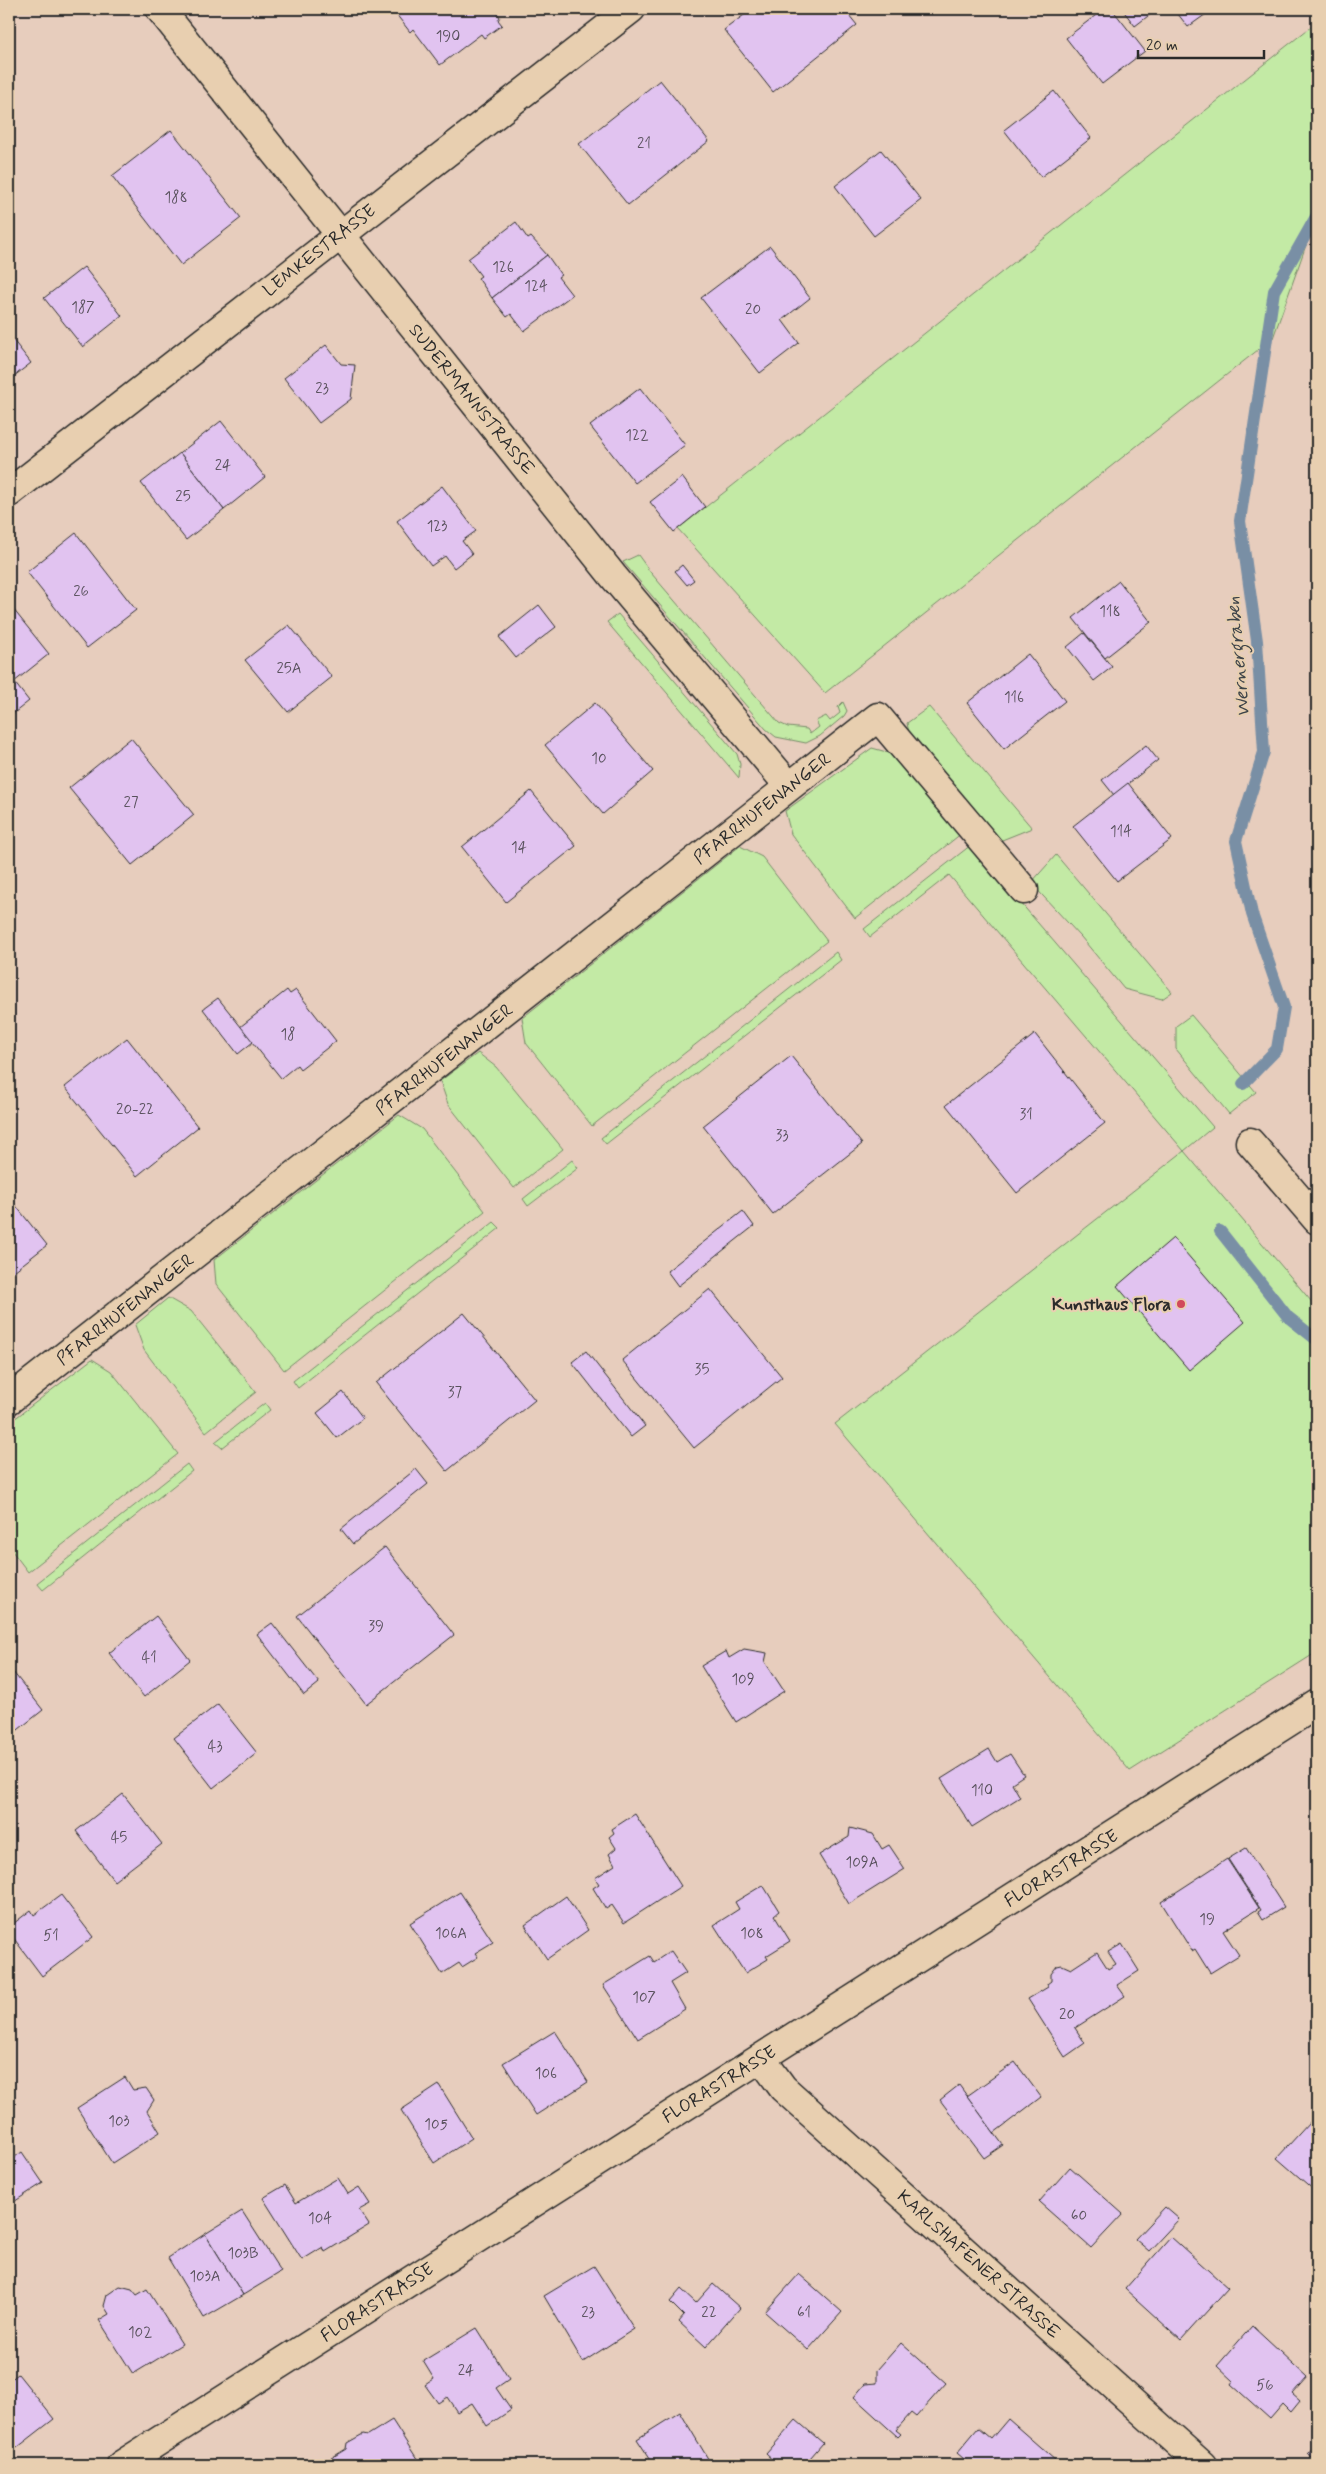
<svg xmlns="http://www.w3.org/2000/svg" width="1326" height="2474" font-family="Mynerve,sans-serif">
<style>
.green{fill:#c3eaa5;stroke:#778a68}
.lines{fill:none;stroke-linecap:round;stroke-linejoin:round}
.stream{stroke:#798fa5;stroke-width:12}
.building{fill:#e1c3f0;stroke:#2b2b2b}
.minor-casing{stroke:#2b2b2b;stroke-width:31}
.minor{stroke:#e8cfb0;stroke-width:28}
.poi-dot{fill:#d1495b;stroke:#e8cfb0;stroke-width:2}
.labels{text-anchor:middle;stroke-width:4;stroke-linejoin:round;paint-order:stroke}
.number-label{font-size:15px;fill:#58515c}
.street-label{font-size:18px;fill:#2b2b2b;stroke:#e8cfb0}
.poi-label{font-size:18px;font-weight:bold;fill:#2b2b2b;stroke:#e8cfb0;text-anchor:end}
.water-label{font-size:19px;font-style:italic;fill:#3e4449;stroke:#e8cfb0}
</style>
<rect width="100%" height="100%" fill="#e7cdbd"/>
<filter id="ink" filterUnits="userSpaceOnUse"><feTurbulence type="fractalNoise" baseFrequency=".02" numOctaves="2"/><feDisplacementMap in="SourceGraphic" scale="10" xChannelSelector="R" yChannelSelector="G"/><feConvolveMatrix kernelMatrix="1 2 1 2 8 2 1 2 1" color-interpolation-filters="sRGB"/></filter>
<g filter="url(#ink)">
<!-- green -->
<g class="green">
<path d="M1317,22V220L1305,248L1273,338L825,693L678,529Z"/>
<path d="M638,555L651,573L779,723L788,727L807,729L810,734L819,727L816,721L826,716L830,721L840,713L838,707L843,702L847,711L844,716L820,736L806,743L776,737L766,729L623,562Z"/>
<path d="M618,614L737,754L740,764L739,778L607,622Z"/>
<path d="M929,707L1032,828L997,842L911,742L907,723Z"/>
<path d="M872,748L894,754L962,833L855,918L791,834L785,811Z"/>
<path d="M971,845L1213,1127L1184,1151L1317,1308V1652L1130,1771L835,1424L1184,1151L949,875L870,937L864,929Z"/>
<path d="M740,846L762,857L827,941L592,1126L526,1043L522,1018Z"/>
<path d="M1056,855L1172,992L1162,999L1124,989L1081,937L1031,883Z"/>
<path d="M836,952L841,960L606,1144L601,1138Z"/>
<path d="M1191,1015L1256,1092L1229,1114L1176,1049V1026Z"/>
<path d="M478,1053L496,1067L563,1149L514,1188L448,1104L440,1081Z"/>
<path d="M399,1115L422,1129L485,1211L284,1370L216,1284L214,1260Z"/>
<path d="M572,1160L578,1168L528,1206L523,1199Z"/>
<path d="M494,1222L500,1228L298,1388L293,1381Z"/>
<path d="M168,1298L191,1311L256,1392L206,1432L144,1350L135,1325Z"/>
<path d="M92,1359L111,1371L178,1454L28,1572L9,1547V1423Z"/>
<path d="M265,1403L270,1410L222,1448L215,1442Z"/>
<path d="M187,1464L192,1471L43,1590L37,1583Z"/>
</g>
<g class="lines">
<!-- stream -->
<g class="stream">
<path d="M1243,1084L1277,1049L1284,1007L1252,914L1236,841L1264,752L1257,641L1240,521L1274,291L1317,215"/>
<path d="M1220,1231L1288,1317L1317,1340"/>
</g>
</g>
<!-- building -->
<g class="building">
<path d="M392,9H494L500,17L498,20L502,25L484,38L481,34L440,65L413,29L410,32Z"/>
<path d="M752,9H844L857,25L773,92L724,30Z"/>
<path d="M1104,9H1112L1145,51L1102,84L1066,38Z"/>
<path d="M1122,9H1148L1152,13L1135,26Z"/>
<path d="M1174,9H1213L1188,27Z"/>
<path d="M660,80L709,141L628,205L579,144Z"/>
<path d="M1054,91L1091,138L1041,177L1004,130Z"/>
<path d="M171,130L241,218L181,265L112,176Z"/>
<path d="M881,150L921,200L874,236L835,186Z"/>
<path d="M516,222L528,239L531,237L547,255L492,298L478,278L481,276L468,259Z"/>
<path d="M770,246L810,298L782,320L799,343L760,373L701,298Z"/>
<path d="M547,255L561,275L558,277L572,295L524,331L511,314L507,317L492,298Z"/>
<path d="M84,267L122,316L83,347L44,298Z"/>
<path d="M9,335L31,363L9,380Z"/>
<path d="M326,345L341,364L355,365L351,399L319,423L284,378Z"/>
<path d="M640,388L685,445L635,483L590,426Z"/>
<path d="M221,421L265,477L224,510L180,453Z"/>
<path d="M180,453L224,510L186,540L141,483Z"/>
<path d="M682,477L705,507L674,532L650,502Z"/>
<path d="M442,486L476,531L462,541L472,554L454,568L445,556L431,566L397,521Z"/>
<path d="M76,533L136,610L87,648L27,572Z"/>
<path d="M682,565L694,580L687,585L675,571Z"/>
<path d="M1119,581L1151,622L1105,658L1073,618Z"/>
<path d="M9,604L49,654L14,682L29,701L9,717Z"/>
<path d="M539,605L556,627L516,658L499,637Z"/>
<path d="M289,625L332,677L288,712L245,660Z"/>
<path d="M1084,633L1112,667L1094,681L1067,647Z"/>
<path d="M1028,654L1065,701L1004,749L967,703Z"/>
<path d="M595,703L653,771L603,814L545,745Z"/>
<path d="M131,738L194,815L132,865L69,788Z"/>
<path d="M1146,745L1158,760L1114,795L1102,780Z"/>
<path d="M1128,783L1172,839L1117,881L1073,826Z"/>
<path d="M531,791L576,846L506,902L462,847Z"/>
<path d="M287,990L290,994L296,990L336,1041L300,1069L297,1065L281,1078L240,1027Z"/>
<path d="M218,998L253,1042L238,1054L203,1009Z"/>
<path d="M1035,1034L1105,1123L1017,1193L946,1105Z"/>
<path d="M127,1038L198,1127L137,1176L65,1087Z"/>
<path d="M791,1056L862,1144L773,1214L703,1126Z"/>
<path d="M9,1197L47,1245L9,1275Z"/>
<path d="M743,1211L754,1226L678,1286L667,1271Z"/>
<path d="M1173,1238L1245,1322L1189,1370L1117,1286Z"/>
<path d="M710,1289L782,1377L694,1448L622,1360Z"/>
<path d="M464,1313L535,1400L447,1471L376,1383Z"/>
<path d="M586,1351L645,1426L631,1437L572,1362Z"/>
<path d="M343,1392L363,1418L337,1438L317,1413Z"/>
<path d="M416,1469L428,1484L353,1544L341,1529Z"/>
<path d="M385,1547L454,1635L366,1704L297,1616Z"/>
<path d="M156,1616L190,1660L144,1697L109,1653Z"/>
<path d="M272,1623L319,1683L304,1695L257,1634Z"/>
<path d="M744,1649L767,1653L765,1662L784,1691L736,1722L701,1666L726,1651L729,1658Z"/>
<path d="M9,1667L43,1710L9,1737Z"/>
<path d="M218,1704L257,1753L213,1788L174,1738Z"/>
<path d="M989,1749L997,1762L1010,1754L1024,1775L1012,1783L1020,1797L972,1827L941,1779Z"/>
<path d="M123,1794L162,1844L114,1881L76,1831Z"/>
<path d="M635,1814L681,1886L624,1923L612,1905L606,1909L593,1888L599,1884L595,1878L615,1865L609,1854L616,1848L609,1837L614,1833L612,1829Z"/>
<path d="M850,1828L873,1834L882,1849L889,1845L905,1869L849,1904L819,1855L849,1837Z"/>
<path d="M1246,1848L1284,1907L1263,1920L1258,1912L1261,1910L1228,1859Z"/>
<path d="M1227,1859L1259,1908L1223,1931L1239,1955L1210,1973L1195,1949L1192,1951L1161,1902Z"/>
<path d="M763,1885L779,1911L774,1915L790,1941L766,1956L768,1959L745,1973L714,1925L739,1909L735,1902Z"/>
<path d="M460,1892L493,1942L475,1953L478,1957L462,1967L459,1963L442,1974L410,1923Z"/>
<path d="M61,1895L93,1937L42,1976L9,1932V1927L31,1910L34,1915Z"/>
<path d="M566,1896L588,1930L547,1959L525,1925Z"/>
<path d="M1122,1944L1139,1971L1117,1985L1125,1996L1075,2028L1085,2043L1065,2057L1028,1999L1048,1987L1047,1984L1051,1981V1974L1057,1966L1062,1965L1071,1969L1097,1952L1108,1969L1116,1964L1108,1952Z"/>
<path d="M671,1951L686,1973L670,1983L685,2009L638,2039L603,1985L650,1956L654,1962Z"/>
<path d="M555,2031L588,2082L536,2115L503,2063Z"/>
<path d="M1015,2062L1041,2097L994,2133L967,2096Z"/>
<path d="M125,2077L133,2090L146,2088L154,2100L147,2111L160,2132L112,2163L77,2108Z"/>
<path d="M439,2085L472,2138L434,2163L401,2110Z"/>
<path d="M959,2085L1003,2145L984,2158L940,2100Z"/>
<path d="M1310,2122L1317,2128V2188L1315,2191L1277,2158Z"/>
<path d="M22,2152L43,2183L9,2205V2161Z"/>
<path d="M1070,2167L1123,2214L1091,2248L1039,2202Z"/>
<path d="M338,2178L348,2194L359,2187L370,2204L359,2210L369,2225L325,2252L323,2247L302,2260L263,2198L285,2185L296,2203Z"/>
<path d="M1165,2207L1179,2219L1149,2251L1135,2239Z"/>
<path d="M242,2211L281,2272L243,2295L205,2234Z"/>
<path d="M205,2234L243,2295L204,2318L168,2258Z"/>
<path d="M1171,2237L1228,2288L1181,2340L1125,2289Z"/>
<path d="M594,2266L634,2329L583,2362L544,2296Z"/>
<path d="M799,2274L842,2312L808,2350L765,2312Z"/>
<path d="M713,2284L740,2308L706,2347L679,2322L684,2316L670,2302L681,2289L696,2303Z"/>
<path d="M120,2286L132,2289L137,2295L147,2289L182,2344L133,2374L99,2320L109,2314L104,2306L107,2295Z"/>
<path d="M1252,2326L1307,2377L1292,2394L1300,2401L1291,2412L1283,2404L1270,2419L1231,2384L1233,2381L1217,2366Z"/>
<path d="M477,2328L509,2379L496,2388L511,2410L487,2426L472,2403L457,2412L447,2397L438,2403L425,2385L434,2379L423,2361Z"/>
<path d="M901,2343L946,2383L916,2417L911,2413L896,2430L901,2434L898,2437L854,2397L865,2384L877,2383V2370Z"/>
<path d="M18,2374L54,2419L9,2454V2381Z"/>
<path d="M680,2412L710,2462V2465H654L637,2439Z"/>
<path d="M1008,2419L1056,2461L1052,2465H971L957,2453L978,2428L991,2439Z"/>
<path d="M392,2420L421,2465H325L323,2463L346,2449L347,2443L363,2434L368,2435Z"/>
<path d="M796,2420L823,2443L804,2465H778L766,2454Z"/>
<path d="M1317,2443V2462L1308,2453Z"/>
</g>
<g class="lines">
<!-- minor casing -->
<g class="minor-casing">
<g id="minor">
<path d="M160,9L613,576L789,786"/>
<path d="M9,493L631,9"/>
<path d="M1250,1142L1317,1220"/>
<path d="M9,1400L878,717L1024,890"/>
<path d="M761,2058L783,2088L1202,2465"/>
<path d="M121,2465L1317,1704"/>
</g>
</g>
<!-- minor -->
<use href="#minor" class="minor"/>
</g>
</g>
<!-- markers -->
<circle class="poi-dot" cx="1181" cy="1304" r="5"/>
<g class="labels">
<!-- number labels -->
<g class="number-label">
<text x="448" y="41">190</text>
<text x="644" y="148">21</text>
<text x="176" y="202">188</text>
<text x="503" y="272">126</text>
<text x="536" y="291">124</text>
<text x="83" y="312">187</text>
<text x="753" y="314">20</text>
<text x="322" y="393">23</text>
<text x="637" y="440">122</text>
<text x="223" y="470">24</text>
<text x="183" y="501">25</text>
<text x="437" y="531">123</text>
<text x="81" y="596">26</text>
<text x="1110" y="616">118</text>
<text x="289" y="673">25A</text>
<text x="1014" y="702">116</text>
<text x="599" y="763">10</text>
<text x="131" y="807">27</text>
<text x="1121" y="836">114</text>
<text x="519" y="852">14</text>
<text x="288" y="1039">18</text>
<text x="135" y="1114">20-22</text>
<text x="1026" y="1119">31</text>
<text x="782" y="1140">33</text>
<text x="702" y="1374">35</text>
<text x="455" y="1397">37</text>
<text x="376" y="1631">39</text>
<text x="149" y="1662">41</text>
<text x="743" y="1684">109</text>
<text x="215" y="1751">43</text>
<text x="982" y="1795">110</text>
<text x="119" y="1842">45</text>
<text x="862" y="1867">109A</text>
<text x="1207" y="1924">19</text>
<text x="451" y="1938">106A</text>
<text x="752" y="1938">108</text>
<text x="51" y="1940">51</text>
<text x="644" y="2002">107</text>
<text x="1067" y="2019">20</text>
<text x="546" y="2078">106</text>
<text x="119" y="2126">103</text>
<text x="436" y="2129">105</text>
<text x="1079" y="2220">60</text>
<text x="320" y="2223">104</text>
<text x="243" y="2258">103B</text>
<text x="205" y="2281">103A</text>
<text x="588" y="2317">23</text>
<text x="709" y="2317">22</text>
<text x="804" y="2317">61</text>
<text x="140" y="2337">102</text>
<text x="466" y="2375">24</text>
<text x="1265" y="2390">56</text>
</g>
<!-- street labels -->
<g class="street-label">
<text transform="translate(319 250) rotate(-38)" y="6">LEMKESTRASSE</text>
<text transform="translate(472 399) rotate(51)" y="6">SUDERMANNSTRASSE</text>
<text transform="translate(762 808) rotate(-38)" y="6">PFARRHUFENANGER</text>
<text transform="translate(444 1059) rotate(-38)" y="6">PFARRHUFENANGER</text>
<text transform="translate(125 1309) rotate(-38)" y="6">PFARRHUFENANGER</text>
<text transform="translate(1061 1868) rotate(-32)" y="6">FLORASTRASSE</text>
<text transform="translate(719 2084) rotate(-32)" y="6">FLORASTRASSE</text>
<text transform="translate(979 2264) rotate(42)" y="6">KARLSHAFENER STRASSE</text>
<text transform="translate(377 2302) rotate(-33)" y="6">FLORASTRASSE</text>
</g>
<!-- poi labels -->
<g class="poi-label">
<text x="1171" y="1310">Kunsthaus Flora</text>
</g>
<!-- water labels -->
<g class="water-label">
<text transform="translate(1237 657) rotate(-95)" y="7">Wernergraben</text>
</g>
</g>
<!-- margin -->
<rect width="1326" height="2474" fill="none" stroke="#e8cfb0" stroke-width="30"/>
<rect x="15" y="15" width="1296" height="2444" fill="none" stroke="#2b2b2b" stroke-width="2" filter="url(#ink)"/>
<!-- scale -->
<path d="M1138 50v8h126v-8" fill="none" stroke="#2b2b2b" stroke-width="2.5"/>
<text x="1146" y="50" font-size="15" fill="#2b2b2b" stroke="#e8cfb0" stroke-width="4" paint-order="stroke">20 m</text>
</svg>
